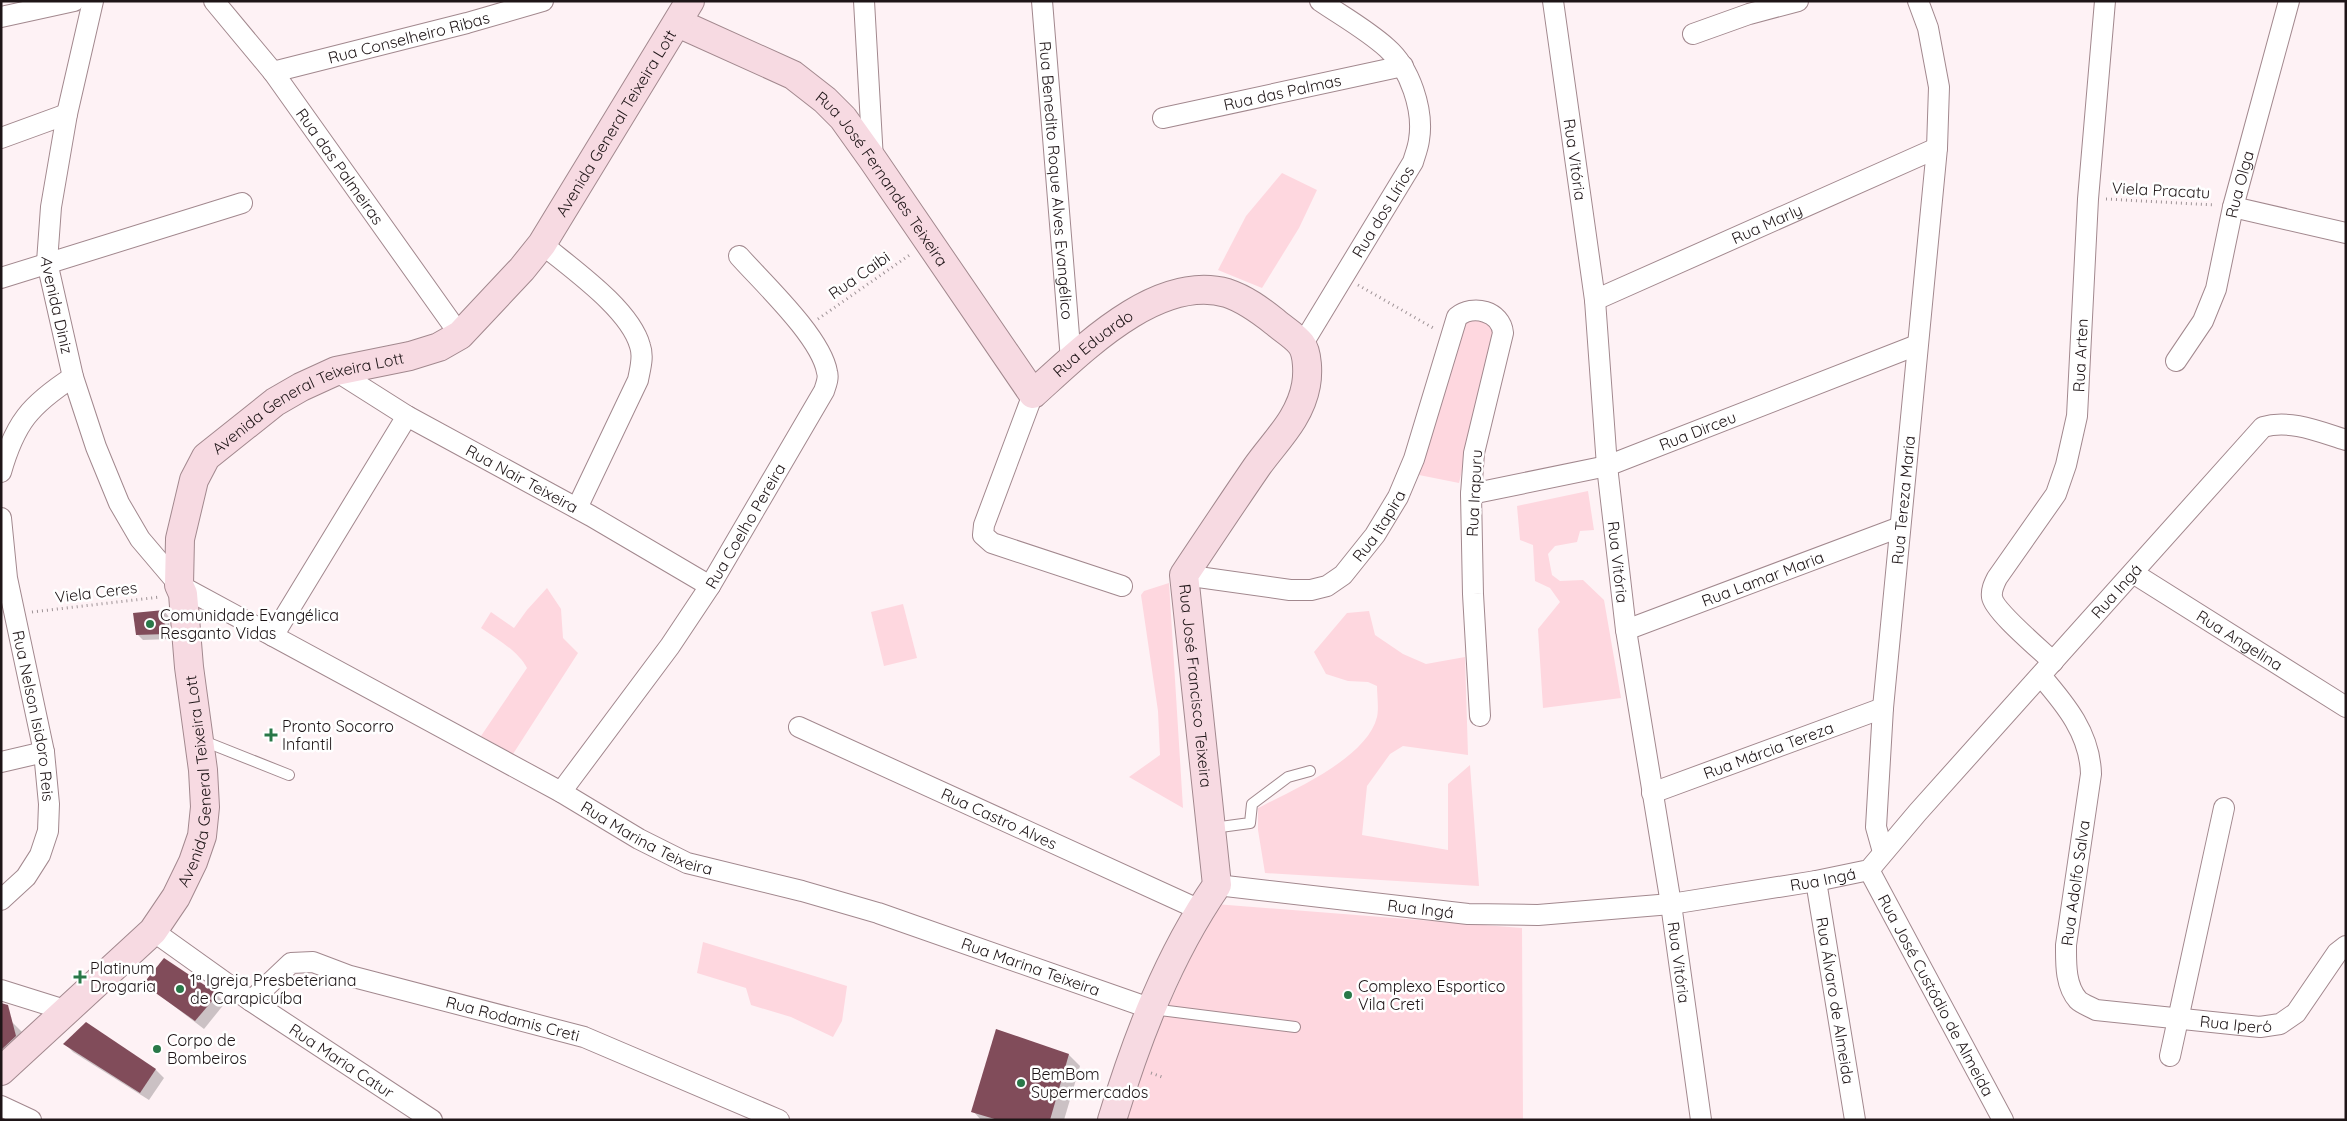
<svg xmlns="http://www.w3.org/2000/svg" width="2347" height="1121" font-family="Quicksand,sans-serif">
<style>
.green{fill:#fed7df}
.shadow{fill:#0003}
.building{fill:#814c5a}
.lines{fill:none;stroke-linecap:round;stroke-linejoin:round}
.lane-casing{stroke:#a2888e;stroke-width:12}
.street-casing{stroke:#a2888e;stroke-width:22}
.secondary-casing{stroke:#a2888e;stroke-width:30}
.path{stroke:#9e9396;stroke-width:3;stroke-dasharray:1 4;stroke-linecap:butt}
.lane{stroke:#fff;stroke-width:10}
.street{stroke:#fff;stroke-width:20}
.secondary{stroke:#f7dae2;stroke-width:28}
.poi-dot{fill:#297848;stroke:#fff;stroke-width:2}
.labels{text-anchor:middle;stroke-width:5;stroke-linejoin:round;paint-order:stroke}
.street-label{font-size:16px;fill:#1e1517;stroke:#fff}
.poi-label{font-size:16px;fill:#1e1517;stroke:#fff;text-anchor:start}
</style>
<rect width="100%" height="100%" fill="#fef2f5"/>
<!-- green -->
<g class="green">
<path d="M1282,173L1317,190L1299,228L1262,288L1218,270L1246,216Z"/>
<path d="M1475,317L1497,327L1459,483L1419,475L1464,324Z"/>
<path d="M1588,491L1594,530L1580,531L1577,542L1555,546L1548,554L1552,575L1560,581L1583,580L1604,600L1621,698L1543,708L1538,629L1560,602L1550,588L1535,581L1533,545L1520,540L1517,506Z"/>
<path d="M1169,583L1183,808L1129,777L1160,755L1158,711L1141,595L1144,591Z"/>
<path d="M547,588L561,609L563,638L578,653L513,754L481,736L527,668C518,651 497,639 481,628L491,612L514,628L527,610Z"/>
<path d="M903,604L917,658L884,666L871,612Z"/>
<path d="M1369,611L1375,635L1403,654L1426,664L1465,657L1468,755L1403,746L1390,754L1367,786L1362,835L1448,850V784L1470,765L1479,886L1265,873L1258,830V808C1293,790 1367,758 1377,717C1379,708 1377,695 1377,686L1368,682L1348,681L1326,674L1314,652L1347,613Z"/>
<path d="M1215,904L1522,928L1523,1120H1125L1143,1061Z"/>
<path d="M703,942L847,986L842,1021L833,1037L791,1017L751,1005L746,988L697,973Z"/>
</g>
<!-- shadow -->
<g class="shadow">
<path d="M164,611L169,617L170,639L143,640L137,634Z"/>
<path d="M145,984L217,995L225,1003L204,1029Z"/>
<path d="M1,1018L11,1021L22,1032L26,1047L1,1071Z"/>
<path d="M86,1024L156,1070L164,1078L149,1100L73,1052L65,1044Z"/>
<path d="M997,1030L1069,1055L1080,1066L1064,1120H981L973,1111Z"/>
</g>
<!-- building -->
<g class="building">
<path d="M164,610L166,634L136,635L133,613Z"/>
<path d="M164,958L218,994L195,1021L143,984Z"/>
<path d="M1,1003L8,1005L16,1036L1,1050Z"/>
<path d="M86,1022L156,1069L140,1093L63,1044Z"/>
<path d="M996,1029L1069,1054L1050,1120H998L971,1112Z"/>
</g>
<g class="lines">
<!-- lane casing -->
<g class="lane-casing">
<g id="lane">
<path d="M201,740L289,775"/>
<path d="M1213,828L1250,823L1252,804L1288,777L1310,771"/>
<path d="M1152,1009L1295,1027"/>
</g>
</g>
<!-- street casing -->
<g class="street-casing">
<g id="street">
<path id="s1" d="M93,1L67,114L51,207L47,262L73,377L96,447L119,503L140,539L179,585L561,792L639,839L687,863L802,891L878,913L1152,1009"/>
<path id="s2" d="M214,1L273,72L460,335"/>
<path d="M864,1L873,160"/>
<path id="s3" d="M1042,1L1071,360"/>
<path id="s4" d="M1553,1L1595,300L1607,466L1626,630L1671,904L1701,1120"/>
<path d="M1,17L74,1"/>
<path d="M1693,34L1749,14L1798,1"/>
<path id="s5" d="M273,72L467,23L543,1"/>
<path id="s6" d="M1163,118L1403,66"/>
<path d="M1,138L67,114"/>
<path d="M2233,207L2346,233"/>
<path d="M542,244C572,269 630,309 640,346C644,357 640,369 638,380L577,508"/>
<path d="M1,278L242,203"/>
<path id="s7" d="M1595,300L1937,148"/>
<path id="s8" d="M1302,345L1413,162C1415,155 1418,148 1419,140C1424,110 1410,68 1387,48C1367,30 1342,16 1320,1"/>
<path id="s9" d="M2176,361L2203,321L2216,289L2233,207L2289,1"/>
<path id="s10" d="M336,371L407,416L591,516L710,586"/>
<path d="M1033,394L984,525L983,535L992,543L1122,586"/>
<path d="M1,472C15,423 30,405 73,377"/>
<path id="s11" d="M1471,494L1607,466L1917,345"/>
<path id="s12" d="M1,518L7,578L44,752L49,804L48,831L40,855L26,877L1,900"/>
<path id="s13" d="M2133,573L2346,707"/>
<path id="s14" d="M1184,575L1290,590H1311L1327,586L1343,575L1375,535L1398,497L1414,459L1457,317C1473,304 1501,311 1503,333L1474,453L1471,494L1473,594L1480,716"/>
<path id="s15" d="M1626,630L1900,527"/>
<path d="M273,636L407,416"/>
<path id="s16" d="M2053,662C2041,650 1994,611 1992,597C1991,590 1994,584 1997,578L2056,494L2066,465L2077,416L2088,199L2105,1"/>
<path id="s17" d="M2041,676C2066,705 2090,734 2091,774L2066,945C2066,963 2065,985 2078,1000C2082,1004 2091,1007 2096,1010L2260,1027L2280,1024L2296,1013L2337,953L2346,946"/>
<path id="s18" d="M799,727L1200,910"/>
<path d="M1,762L44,752"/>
<path id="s19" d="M561,792L670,646L710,586L824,391C826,385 829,378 827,372C821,337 763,283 739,256"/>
<path id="s20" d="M1652,793L1883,708"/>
<path id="s21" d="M1883,852L1876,827L1883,708L1937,148L1939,87L1928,28L1918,1"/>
<path id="s22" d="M1869,870L2003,1120"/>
<path id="s23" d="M1816,881L1855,1120"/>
<path id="s24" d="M1217,885L1468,914L1538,915L1671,904L1816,881L1869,870L1918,812L2263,427C2290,419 2320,432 2346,440"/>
<path id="s25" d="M153,931L251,1001L432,1120"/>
<path d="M1,990L68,1011"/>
<path id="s26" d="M251,1001L291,963L313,962L350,976L584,1037L779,1120"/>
<path d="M2170,1056L2224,808"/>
<path d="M1,1106L31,1120"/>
</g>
</g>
<!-- secondary casing -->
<g class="secondary-casing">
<g id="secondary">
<path id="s27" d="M678,23L793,75L825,100L843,118L873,160L1033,394C1081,351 1157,273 1227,293C1245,299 1260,310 1275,322C1283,329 1295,336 1301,344C1308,353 1308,374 1306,385C1300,419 1275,441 1256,468C1232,503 1208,539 1184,575L1217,885C1168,956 1137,1038 1112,1120"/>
<path id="s28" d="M1,1071L153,931L176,897L193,862L202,836L205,807L203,770L189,667L183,594L179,585L180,539L194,480L206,457L275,402L301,387L336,371L410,356L439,347L460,335L522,269L542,244L690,1"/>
</g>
</g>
<!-- path -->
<g class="path">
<path d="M2106,199L2215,205"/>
<path d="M1358,285L1435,329"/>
<path d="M818,319L911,254"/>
<path d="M32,612L160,597"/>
<path d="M1151,1073L1162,1077"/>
</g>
<!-- lane -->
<use href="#lane" class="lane"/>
<!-- street -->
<use href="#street" class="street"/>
<!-- secondary -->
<use href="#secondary" class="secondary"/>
</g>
<!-- markers -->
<g class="poi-dot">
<circle cx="150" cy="624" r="5"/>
<path d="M268.5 727.5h5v5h5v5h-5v5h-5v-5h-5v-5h5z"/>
<path d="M77.5 969.5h5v5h5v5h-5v5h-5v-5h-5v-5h5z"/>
<circle cx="180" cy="989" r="5"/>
<circle cx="1348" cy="995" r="5"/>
<circle cx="157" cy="1049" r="5"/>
<circle cx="1021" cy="1083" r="5"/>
</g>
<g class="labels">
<!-- street labels -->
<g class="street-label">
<text dy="6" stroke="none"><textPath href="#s5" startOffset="140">Rua Conselheiro Ribas</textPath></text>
<text dy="6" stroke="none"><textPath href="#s6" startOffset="122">Rua das Palmas</textPath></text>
<text dy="6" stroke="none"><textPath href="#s28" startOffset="1251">Avenida General Teixeira Lott</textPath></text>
<text dy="6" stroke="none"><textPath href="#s4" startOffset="160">Rua Vitória</textPath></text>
<text dy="6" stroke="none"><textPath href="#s2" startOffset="208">Rua das Palmeiras</textPath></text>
<text dy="6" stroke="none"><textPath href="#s27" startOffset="264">Rua José Fernandes Teixeira</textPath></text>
<text dy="6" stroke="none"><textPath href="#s3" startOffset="180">Rua Benedito Roque Alves Evangélico</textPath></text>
<text dy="6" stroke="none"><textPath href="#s9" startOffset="190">Rua Olga</textPath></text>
<text transform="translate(2161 190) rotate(3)" y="6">Viela Pracatu</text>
<text dy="6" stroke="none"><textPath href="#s8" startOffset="156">Rua dos Lírios</textPath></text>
<text dy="6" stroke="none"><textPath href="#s7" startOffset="188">Rua Marly</textPath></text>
<text transform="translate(859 275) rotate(-35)" y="6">Rua Caibi</text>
<text dy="6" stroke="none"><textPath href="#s1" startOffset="310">Avenida Diniz</textPath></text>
<text dy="6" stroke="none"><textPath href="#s27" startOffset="606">Rua Eduardo</textPath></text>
<text dy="6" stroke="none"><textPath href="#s16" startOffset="354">Rua Arten</textPath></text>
<text dy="6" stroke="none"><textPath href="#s28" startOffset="818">Avenida General Teixeira Lott</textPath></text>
<text dy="6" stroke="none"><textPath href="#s11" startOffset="236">Rua Dirceu</textPath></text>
<text dy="6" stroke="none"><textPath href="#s10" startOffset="215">Rua Nair Teixeira</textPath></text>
<text transform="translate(1474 493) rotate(-87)" y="6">Rua Irapuru</text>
<text dy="6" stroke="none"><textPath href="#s21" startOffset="354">Rua Tereza Maria</textPath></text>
<text dy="6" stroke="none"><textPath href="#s14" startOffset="225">Rua Itapira</textPath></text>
<text dy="6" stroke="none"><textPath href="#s19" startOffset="324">Rua Coelho Pereira</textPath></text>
<text dy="6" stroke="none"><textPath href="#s4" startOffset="565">Rua Vitória</textPath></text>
<text dy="6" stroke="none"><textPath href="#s15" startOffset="146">Rua Lamar Maria</textPath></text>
<text transform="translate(96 592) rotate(-7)" y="6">Viela Ceres</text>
<text dy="6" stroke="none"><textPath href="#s24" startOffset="1030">Rua Ingá</textPath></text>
<text dy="6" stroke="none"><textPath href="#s13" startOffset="126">Rua Angelina</textPath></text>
<text dy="6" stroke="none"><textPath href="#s27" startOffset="1226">Rua José Francisco Teixeira</textPath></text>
<text dy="6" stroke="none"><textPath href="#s12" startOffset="201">Rua Nelson Isidoro Reis</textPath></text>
<text dy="6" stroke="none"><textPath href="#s20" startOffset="124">Rua Márcia Tereza</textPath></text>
<text dy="6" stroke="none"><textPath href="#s28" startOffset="368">Avenida General Teixeira Lott</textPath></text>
<text dy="6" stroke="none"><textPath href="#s18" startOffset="220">Rua Castro Alves</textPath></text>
<text dy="6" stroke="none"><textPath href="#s1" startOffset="1152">Rua Marina Teixeira</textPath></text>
<text dy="6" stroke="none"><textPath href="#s24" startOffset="610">Rua Ingá</textPath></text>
<text transform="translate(2075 883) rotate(-82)" y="6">Rua Adolfo Salva</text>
<text dy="6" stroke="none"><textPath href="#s24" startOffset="205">Rua Ingá</textPath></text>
<text dy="6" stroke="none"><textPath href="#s4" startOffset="970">Rua Vitória</textPath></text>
<text dy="6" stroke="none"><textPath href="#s1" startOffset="1558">Rua Marina Teixeira</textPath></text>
<text dy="6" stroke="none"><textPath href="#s22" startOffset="142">Rua José Custódio de Almeida</textPath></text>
<text dy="6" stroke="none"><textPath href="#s23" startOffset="121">Rua Álvaro de Almeida</textPath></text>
<text dy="6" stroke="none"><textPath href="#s26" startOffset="285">Rua Rodamis Creti</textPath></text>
<text dy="6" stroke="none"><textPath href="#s17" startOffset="504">Rua Iperó</textPath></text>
<text dy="6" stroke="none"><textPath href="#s25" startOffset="229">Rua Maria Catur</textPath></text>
</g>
<!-- poi labels -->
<g class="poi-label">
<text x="160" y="621">Comunidade Evangélica<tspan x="160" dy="18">Resganto Vidas</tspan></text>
<text x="282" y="732">Pronto Socorro<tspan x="282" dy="18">Infantil</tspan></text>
<text x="90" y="974">Platinum<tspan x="90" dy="18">Drogaria</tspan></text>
<text x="190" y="986">1ª Igreja Presbeteriana<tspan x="190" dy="18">de Carapicuíba</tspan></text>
<text x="1358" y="992">Complexo Esportico<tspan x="1358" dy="18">Vila Creti</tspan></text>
<text x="167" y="1046">Corpo de<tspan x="167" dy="18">Bombeiros</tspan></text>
<text x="1031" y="1080">BemBom<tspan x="1031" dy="18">Supermercados</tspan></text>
</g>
</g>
<!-- border -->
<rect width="2347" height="1121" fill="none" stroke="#1e1517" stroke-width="5"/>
</svg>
